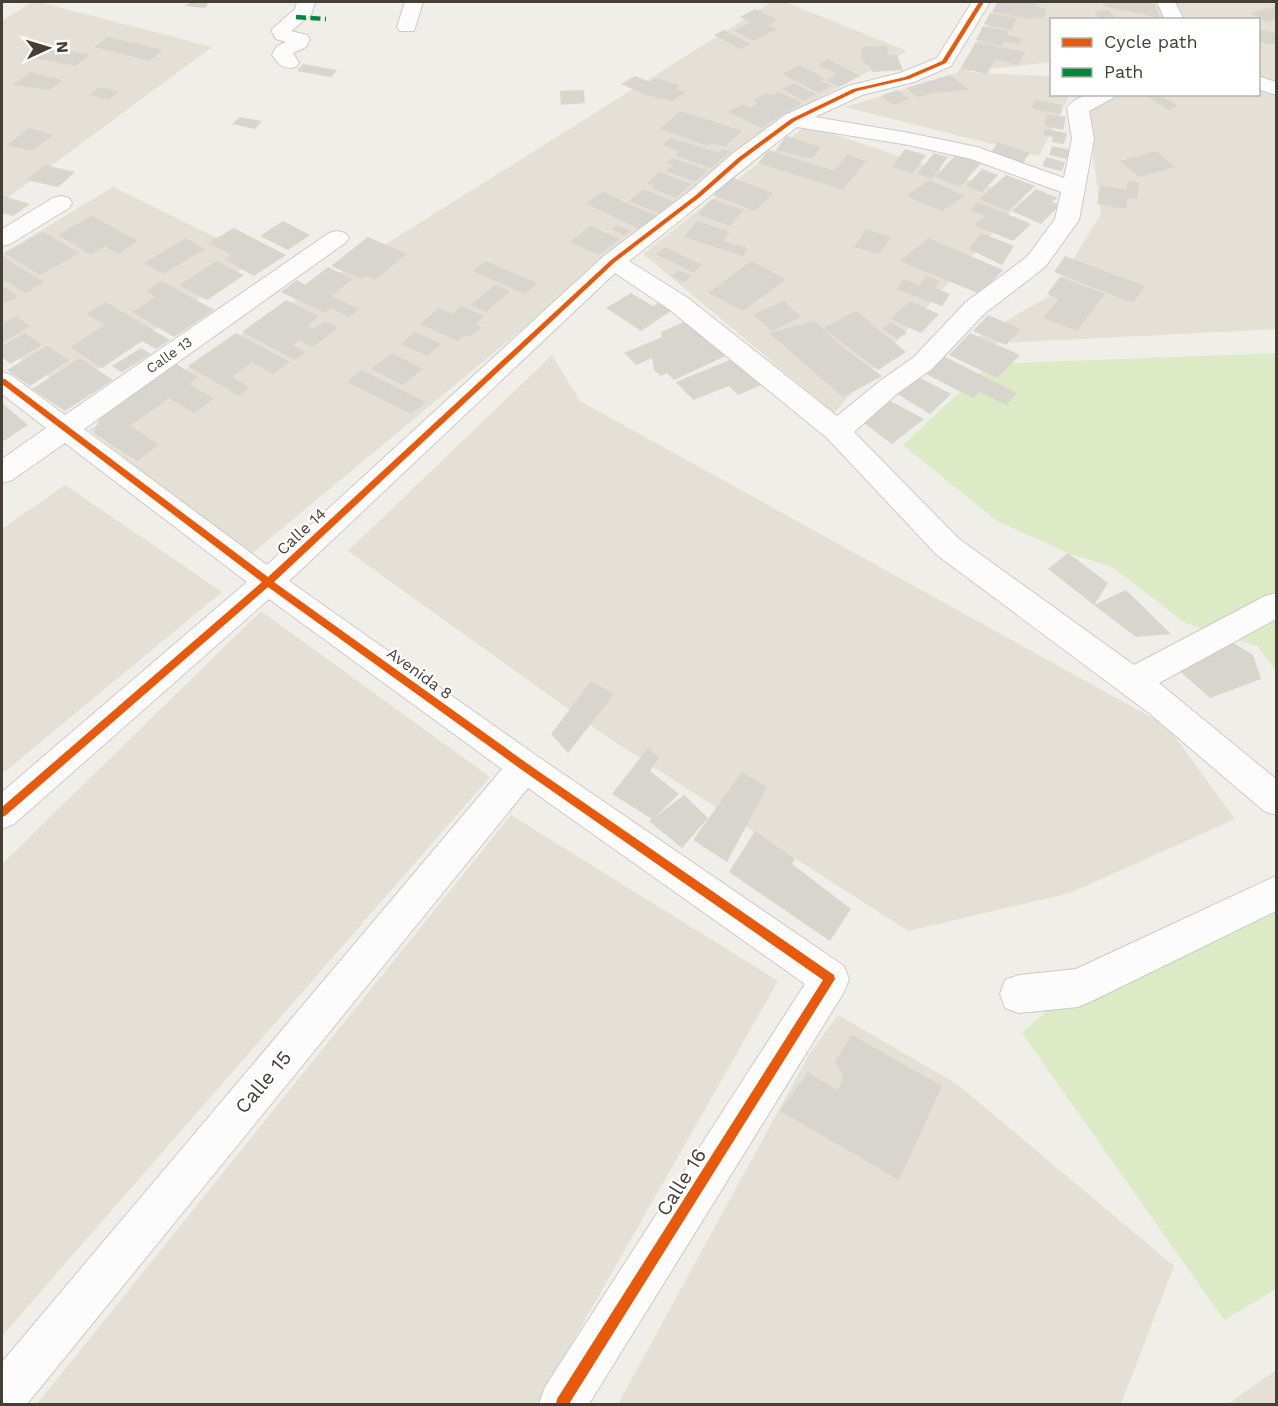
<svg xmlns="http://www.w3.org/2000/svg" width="1278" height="1406" font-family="'Work Sans',sans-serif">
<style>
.residential{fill:#e4e0d5}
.green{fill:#dcebc6}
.building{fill:#d8d5cf}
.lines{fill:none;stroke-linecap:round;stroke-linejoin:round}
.minor-casing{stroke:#cccac4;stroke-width:2}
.minor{fill:#fdfcfc;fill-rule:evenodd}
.quiet{stroke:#00873e;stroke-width:4.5;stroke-dasharray:10 4.5;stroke-linecap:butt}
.cycleway-casing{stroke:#fff;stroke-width:4}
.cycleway{fill:#e8590c;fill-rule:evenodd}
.labels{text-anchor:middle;stroke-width:4.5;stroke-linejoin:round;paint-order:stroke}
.far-street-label{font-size:14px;fill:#453f34;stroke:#fff}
.street-label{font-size:16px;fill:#453f34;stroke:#fff}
.near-street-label{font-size:20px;fill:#453f34;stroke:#fff}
</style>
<rect width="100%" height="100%" fill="#f0eee8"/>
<!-- residential -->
<g class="residential">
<path d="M32,2H39L212,47L2,202V21Z"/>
<path d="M772,2H785L907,51L802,107L614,253L250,555L89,430Z"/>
<path d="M1002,2H1170L1162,19L1052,20L1051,62L963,72L1051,76L1052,94L1070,95L1039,156L845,107L957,73Z"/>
<path d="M1173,2H1276V329L964,345L1051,295L1101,214L1086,104L1118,95L1258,94V20L1183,19Z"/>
<path d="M807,125L1023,198L834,413L643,254Z"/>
<path d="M113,187L258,258L69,389L2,348V254Z"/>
<path d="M552,355L580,401L1167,726L1235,819L1070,893L908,931L610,739L348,551Z"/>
<path d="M65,485L222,592L2,774V529Z"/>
<path d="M261,611L490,777L2,1336V864Z"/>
<path d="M511,815L778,981L537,1404H37Z"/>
<path d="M838,1015L957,1084L1174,1266L1121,1404H618L810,1053Z"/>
<path d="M1276,1370V1404H1228Z"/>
</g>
<!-- green -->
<g class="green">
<path d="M1276,353V671L1257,646L1185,623L1112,567L1068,553L997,521L903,445L990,364Z"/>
<path d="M1276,913V1289L1224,1320L1022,1033L1056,1002Z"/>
</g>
<!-- building -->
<g class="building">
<path d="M191,2H209L205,8L185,6Z"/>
<path d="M997,2H1027L1039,4L1038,7L1047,9L1043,19L1034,17L1032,19L992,12Z"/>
<path d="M1105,2H1148L1155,5L1160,18L1103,6Z"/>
<path d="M1275,6L1276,20L1268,23L1251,13Z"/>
<path d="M755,9L778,20L768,25L777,29L754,41L734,31L751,22L740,17Z"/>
<path d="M1109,10L1116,20H1100L1095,11Z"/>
<path d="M990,13L1017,18L1011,30L984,24Z"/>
<path d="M983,26L1009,31L1007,35L1022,38L1019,44L1004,41L1002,46L976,40Z"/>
<path d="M1258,29L1276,33V45L1258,42Z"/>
<path d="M724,30L751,44L741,49L714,35Z"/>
<path d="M108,37L163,50L149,61L94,47Z"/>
<path d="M976,42L1025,52L1018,65L995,59L987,74L961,68Z"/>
<path d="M886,46L889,55H897L903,70L872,72L870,66L864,63L861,56L863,47Z"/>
<path d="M49,47L89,55L76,66L34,58Z"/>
<path d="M828,59L860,76L839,87L826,80L837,74L818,65Z"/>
<path d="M303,64L337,70L331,77L297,71Z"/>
<path d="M799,65L825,78L820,80L832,86L819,93L782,74Z"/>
<path d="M30,72L63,80L50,90L12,85Z"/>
<path d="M950,75L969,90L934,93L918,97L906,88Z"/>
<path d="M635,76L650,82L656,78L680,85L676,89L686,92L672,101L646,95L621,84Z"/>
<path d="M794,83L816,94L804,101L782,89Z"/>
<path d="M100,87L119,92L108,100L89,95Z"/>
<path d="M584,90L585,103L561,105L560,91Z"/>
<path d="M897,90L910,99L894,105L881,96Z"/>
<path d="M779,92L802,103L761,128L728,112L742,104L750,108L758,103L753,101L766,93L773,95Z"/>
<path d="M1142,94H1158L1178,106L1169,110Z"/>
<path d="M1034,100L1062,105L1061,114L1032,109Z"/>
<path d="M680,111L715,122L742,131L725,147L712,143L709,146L660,129Z"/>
<path d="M1047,114L1066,117L1063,130L1044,126Z"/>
<path d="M240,117L262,121L255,129L232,124Z"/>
<path d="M29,128L53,135L32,151L7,145Z"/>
<path d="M1045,129L1067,133L1064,144L1051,142L1053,137L1043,135Z"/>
<path d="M786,136L821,147L812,159L776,150Z"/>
<path d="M670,138L717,152L723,149L730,152L711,168L676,156L679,151L663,145Z"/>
<path d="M998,142L1030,153L1022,164L990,154Z"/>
<path d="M1052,146L1070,150L1067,159L1049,155Z"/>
<path d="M905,149L926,155L913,173L892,167Z"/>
<path d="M769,150L834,171L847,155L866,161L843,190L758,163Z"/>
<path d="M1156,151L1175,167L1139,177L1120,161Z"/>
<path d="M934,153L948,157L932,179L917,174Z"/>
<path d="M956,155L982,162L960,187L935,177Z"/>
<path d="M1046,157L1065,162L1062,171L1042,166Z"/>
<path d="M672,158L707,170L695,182L666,171L673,165L666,163Z"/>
<path d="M44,165L75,172L58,187L27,180Z"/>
<path d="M982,169L998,175L982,192L966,186Z"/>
<path d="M660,172L691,184L676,198L651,188L654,186L647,183Z"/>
<path d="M1006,175L1035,186L1008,211L979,199Z"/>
<path d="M731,177L773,193L755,211L713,195Z"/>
<path d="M929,180L964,196L942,211L906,196Z"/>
<path d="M1128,181L1139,183L1137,199L1128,198L1126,209L1097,204L1101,185L1126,190Z"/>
<path d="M644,189L675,202L661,214L629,201Z"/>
<path d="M1036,189L1058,198L1052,202L1060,205L1041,224L1012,211Z"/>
<path d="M604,192L626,203L657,216L639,229L585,203Z"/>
<path d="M2,196L30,204L13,216L2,213Z"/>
<path d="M712,199L744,210L730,226L697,214Z"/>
<path d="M978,202L1031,224L1013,241L974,225L985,216L970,210Z"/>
<path d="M92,216L138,241L118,254L105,246L91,255L58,235Z"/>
<path d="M283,221L310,235L288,250L260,236Z"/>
<path d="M697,221L730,232L723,241L748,248L743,256L684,237Z"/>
<path d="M617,225L631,231L624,236L612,229Z"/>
<path d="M590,226L620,239L599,255L570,242Z"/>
<path d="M234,228L286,255L254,276L224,259L231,255L209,243Z"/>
<path d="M866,229L891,237L879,254L854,247Z"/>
<path d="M43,232L80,253L40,275L4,253Z"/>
<path d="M981,233L1014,246L1002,265L969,249Z"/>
<path d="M368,237L407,254L375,280L366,276L361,279L331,266Z"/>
<path d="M186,238L205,249L163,274L144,263Z"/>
<path d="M928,238L1003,270L980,294L900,261Z"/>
<path d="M665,247L702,265L694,273L656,254Z"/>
<path d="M2,256L44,282L25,293L2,279Z"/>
<path d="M1065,256L1145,286L1133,303L1054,272Z"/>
<path d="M217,261L244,275L207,300L179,285Z"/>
<path d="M485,261L537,283L525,294L473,271Z"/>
<path d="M751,261L786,279L743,311L708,293Z"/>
<path d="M328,267L353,279L331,296L359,309L349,317L331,308L325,313L281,292L297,280L305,285Z"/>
<path d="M679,270L692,276L684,282L671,276Z"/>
<path d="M926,276L940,281L935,288L950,294L942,306L896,289L903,279L920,285Z"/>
<path d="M1060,277L1105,294L1077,331L1043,318L1059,299L1047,294Z"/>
<path d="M162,281L214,310L174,337L132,312L156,297L146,291Z"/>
<path d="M495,285L510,291L486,312L471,305Z"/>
<path d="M2,286L18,296L5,303L2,301Z"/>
<path d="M631,293L653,306L658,303L671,311L641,331L606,308Z"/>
<path d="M286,300L319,316L307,326L314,329L325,321L338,328L313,347L299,340L292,345L306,352L295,360L242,332Z"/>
<path d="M784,301L801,317L771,331L753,314Z"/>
<path d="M910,301L939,314L921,333L891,319Z"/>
<path d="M106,302L170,340L156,349L142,341L102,368L70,347L105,325L86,314Z"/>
<path d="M461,306L484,316L476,324L482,327L470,337L465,335L458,341L420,324L439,308L452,314Z"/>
<path d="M856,311L906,352L878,370L823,328Z"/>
<path d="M988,315L1021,329L1006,345L973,331Z"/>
<path d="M16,316L30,326L2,343V324Z"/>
<path d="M692,318L730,354L674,380L667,373L661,376L654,370L652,358L636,365L624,353L662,337L661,332Z"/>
<path d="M814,321L845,349L882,376L843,397L769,333Z"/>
<path d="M892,322L907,333L897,339L882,328Z"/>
<path d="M415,332L441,344L427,356L401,344Z"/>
<path d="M25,333L42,345L10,364L2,357V346Z"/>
<path d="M236,333L290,362L273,374L252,362L232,377L250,387L239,396L188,366Z"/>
<path d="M970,333L1020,355L997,378L949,355Z"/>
<path d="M47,346L69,360L30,386L7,370Z"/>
<path d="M141,348L151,354L122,372L112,366Z"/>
<path d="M392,353L423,369L402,385L371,369Z"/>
<path d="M943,356L1017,393L1006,405L980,392L973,398L924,373Z"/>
<path d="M737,357L764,384L738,395L729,386L693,400L676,382Z"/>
<path d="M80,358L113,380L65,411L32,389Z"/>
<path d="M176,364L198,377L189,384L214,399L194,413L169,398L130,426L159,445L137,461L94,433L100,417Z"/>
<path d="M362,370L426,402L411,414L347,382Z"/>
<path d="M916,376L951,394L930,414L896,393Z"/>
<path d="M887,399L924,419L892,444L860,420Z"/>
<path d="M2,403L28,425L2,442Z"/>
<path d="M1068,553L1108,583L1094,605L1048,569Z"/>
<path d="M1126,590L1171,634L1136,637L1094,605Z"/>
<path d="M1232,642L1253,655L1261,679L1210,698L1174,666Z"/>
<path d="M591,681L614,694L568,753L551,734Z"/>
<path d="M648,748L659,757L650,771L679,794L654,818L684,795L708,818L682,848L649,821L652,819L612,794Z"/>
<path d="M742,772L767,787L727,862L693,840Z"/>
<path d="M755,831L795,859L792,864L851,909L830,941L729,872Z"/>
<path d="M852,1035L942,1086L899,1180L780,1111L808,1072L838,1091L843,1077L835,1061Z"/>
</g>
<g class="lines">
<!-- minor casing -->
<g class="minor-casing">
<g id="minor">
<path d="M297,2H315L311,15L291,31L307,35L310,39L306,47L293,53L299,63L296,67C284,70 279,65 272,55L277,46L286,42L276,39L271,30L295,9Z"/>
<path d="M405,2H423L414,31H400L397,27Z"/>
<path d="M972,2H990L951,66L914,82L862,95L815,117L909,133L977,147L1064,178L1072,139L1067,108C1078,92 1099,94 1116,94L1113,98L1089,111L1094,139L1079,220L1045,267L984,314L932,369L898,393L854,432L959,539L1134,665L1265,596L1276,593V619L1159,683L1276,779V815L1264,811L1149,713L937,555L827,438L670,310L615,273L289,581L537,756L844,966L849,979L844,992L589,1404H539L545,1387L805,984L528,788L27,1404H2V1362L502,769L269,599L14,824L2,829V792L247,582L65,443L12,480L2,483V459L46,428L2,394V372L11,375L65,415L329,233L337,231L345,233L349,238L345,243L84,429L267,565L604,256L690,191L732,154L785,115L848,86L900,73L937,58ZM797,127L909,145L971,159L1061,192L1055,219L1027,257L966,302L914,357L880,381L837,416L688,298L629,261C686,217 740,170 797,127Z"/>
<path d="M1157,2H1175L1184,20H1165Z"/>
<path d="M1258,76L1276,82V95L1258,89Z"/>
<path d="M61,196L69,198L72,203L69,208L10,244L2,246V229L53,198Z"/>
<path d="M1276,876V911L1092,1001L1078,1007L1019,1013L1005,1008L1000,994L1005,980L1019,975L1076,969Z"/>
</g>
</g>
<!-- minor -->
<use href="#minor" class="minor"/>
<!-- quiet -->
<path class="quiet" d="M296,17L326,19"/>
<!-- cycleway casing -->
<g class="cycleway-casing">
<path id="cycleway" d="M979,2H984L946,63L909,79L857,91L795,121L742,160L700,197L615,262L274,582L528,764L834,975L835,979L569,1404H556L557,1399L823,980L522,770L268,587L5,816L2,817V807L262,582L2,384V379H5L268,577L611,260L696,195L738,158L791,119L853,89L905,77L942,61Z"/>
</g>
<!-- cycleway -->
<use href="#cycleway" class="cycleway"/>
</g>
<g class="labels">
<!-- far-street labels -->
<g class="far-street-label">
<text transform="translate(169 355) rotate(-35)" y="5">Calle 13</text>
</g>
<!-- street labels -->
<g class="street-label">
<text transform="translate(301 531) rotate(-43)" y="6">Calle 14</text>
<text transform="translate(420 673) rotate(36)" y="6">Avenida 8</text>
</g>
<!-- near-street labels -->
<g class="near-street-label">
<text transform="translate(263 1082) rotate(-50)" y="7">Calle 15</text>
<text transform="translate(681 1182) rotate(-58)" y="7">Calle 16</text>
</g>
</g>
<!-- border -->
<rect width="1278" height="1406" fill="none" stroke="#453f34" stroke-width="6"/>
<!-- legend -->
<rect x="1050" y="18" width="210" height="78" fill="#ffffff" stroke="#b5b2ae" stroke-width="1.5"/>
<rect x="1062" y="38" width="30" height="9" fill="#e8590c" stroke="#b5b2ae" stroke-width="1.5"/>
<text x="1104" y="48" font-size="18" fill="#453f34">Cycle path</text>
<rect x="1062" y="68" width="30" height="9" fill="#00873e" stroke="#b5b2ae" stroke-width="1.5"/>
<text x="1104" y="78" font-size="18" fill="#453f34">Path</text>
<!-- north arrow -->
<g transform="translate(48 48) rotate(86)" stroke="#ffffff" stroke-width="4.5" paint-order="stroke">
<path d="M0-4.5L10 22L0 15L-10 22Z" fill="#453f34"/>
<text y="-9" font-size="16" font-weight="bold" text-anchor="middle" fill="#453f34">N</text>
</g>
</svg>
